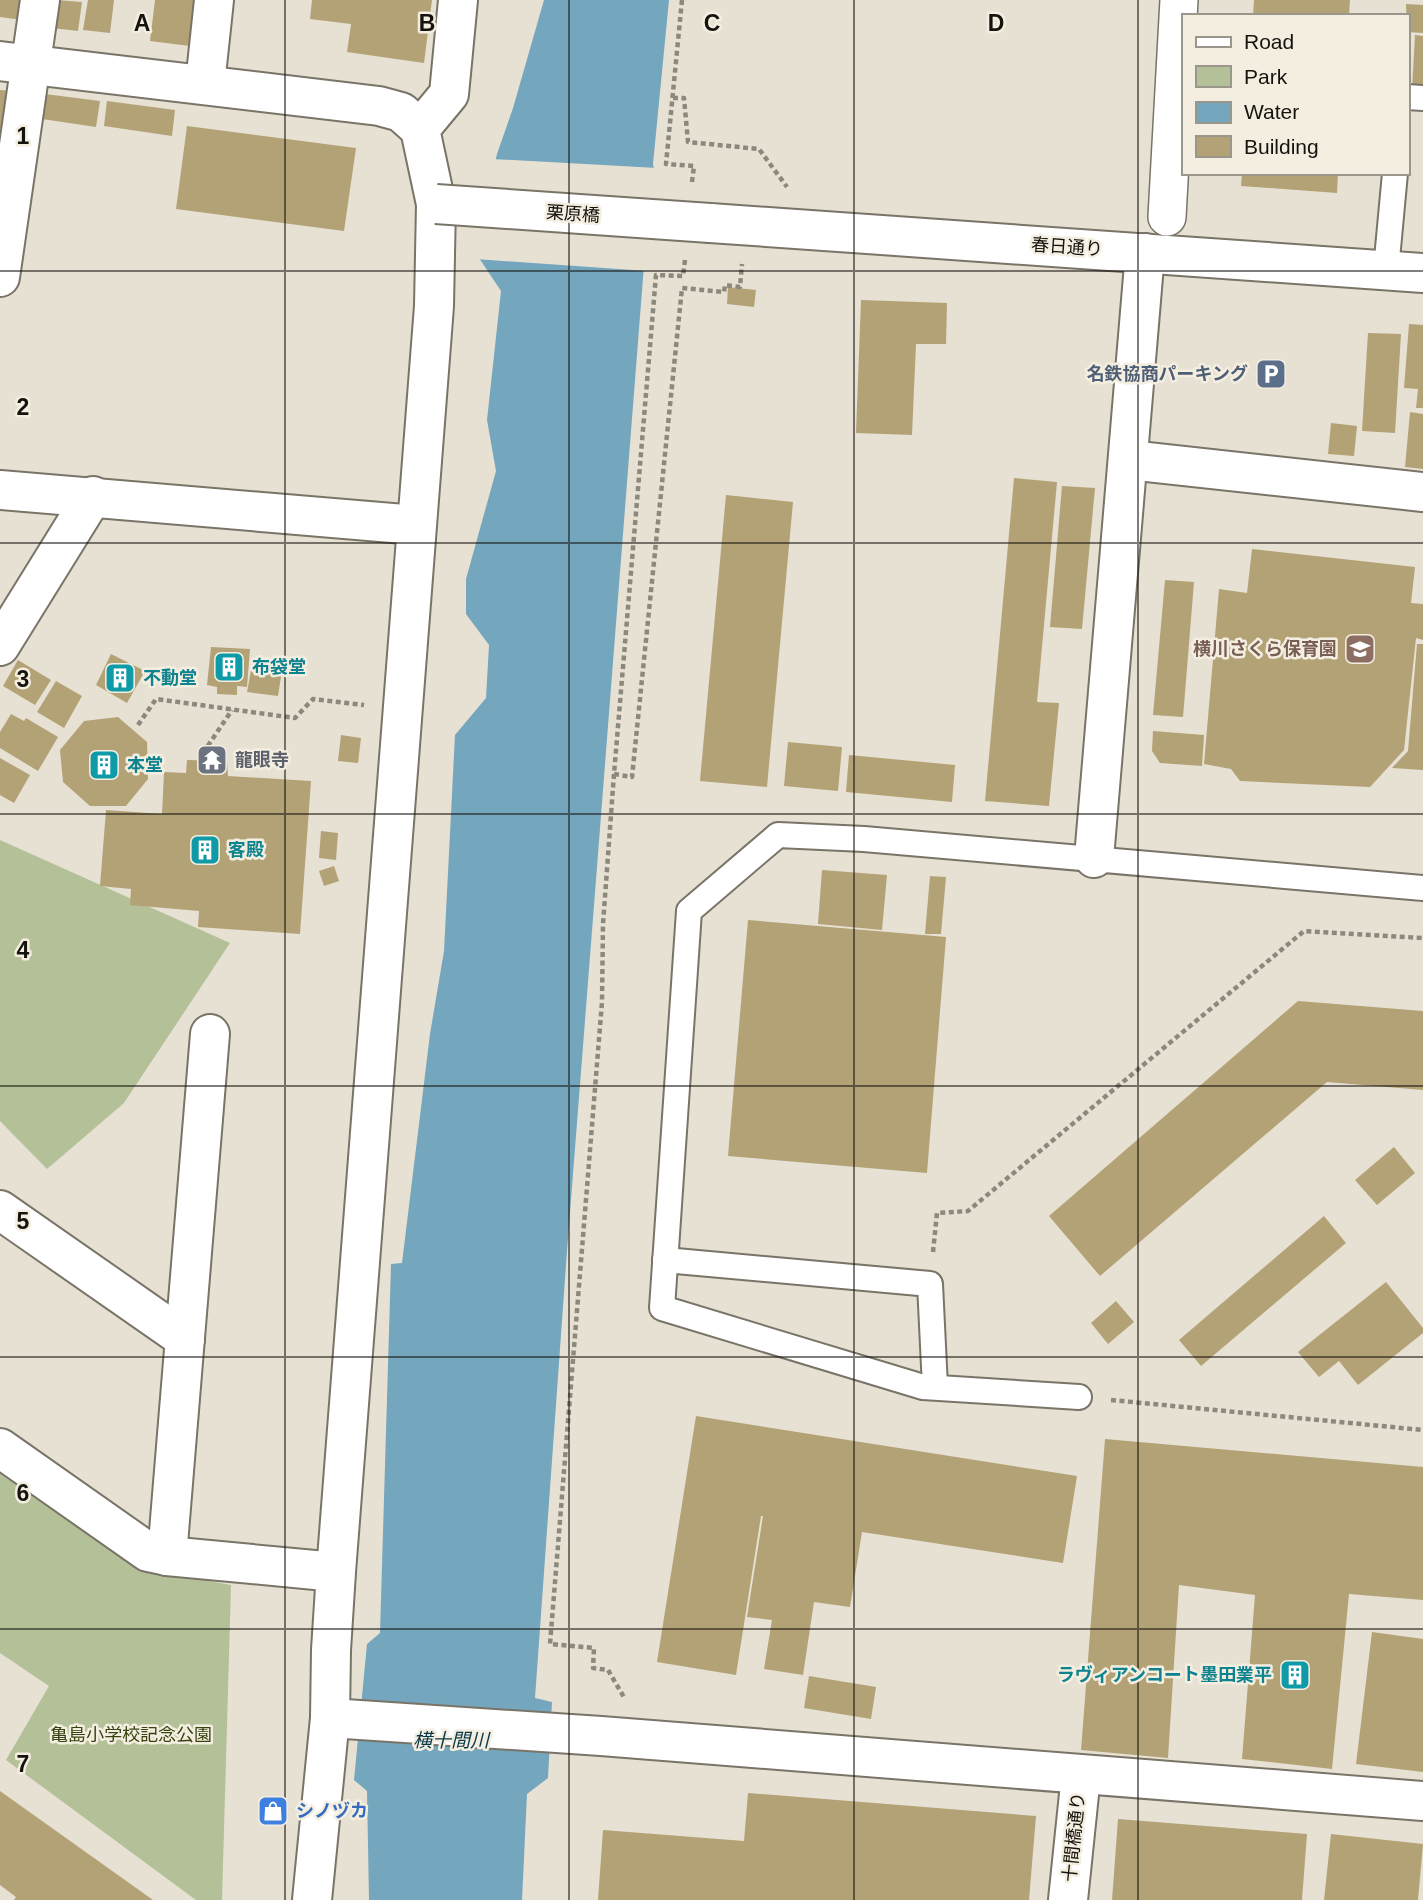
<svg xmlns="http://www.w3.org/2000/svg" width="1423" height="1900" font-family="Arial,'Noto Sans JP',sans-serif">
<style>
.green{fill:#b3c098}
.water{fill:#74a6bd}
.pier{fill:#e7e1d3}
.building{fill:#b4a277}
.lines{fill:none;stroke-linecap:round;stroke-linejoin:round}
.service-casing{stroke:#797467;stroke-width:28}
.pedestrian-casing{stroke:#797467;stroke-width:40}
.minor-casing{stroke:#797467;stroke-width:42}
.tertiary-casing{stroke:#797467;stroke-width:42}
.path{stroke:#8d887e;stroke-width:4.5;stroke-dasharray:5 3.5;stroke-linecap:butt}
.service{stroke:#fff;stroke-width:24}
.pedestrian{stroke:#fff;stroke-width:37}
.minor{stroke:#fff;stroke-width:38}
.tertiary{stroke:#fff;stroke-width:38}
.tertiary-bridge-casing{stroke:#797467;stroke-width:42;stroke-linecap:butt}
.tertiary-bridge{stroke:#fff;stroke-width:38}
.grid{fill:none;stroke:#15130e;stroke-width:2;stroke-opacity:0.55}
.labels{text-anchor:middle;stroke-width:5;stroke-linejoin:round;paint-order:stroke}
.street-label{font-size:18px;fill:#15130e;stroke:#f4eee0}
.service-label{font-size:18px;font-weight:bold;fill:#4e5e75;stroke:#f4eee0;text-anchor:end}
.education-label{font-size:18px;font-weight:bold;fill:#785e54;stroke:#f4eee0;text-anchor:end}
.culture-label{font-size:18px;font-weight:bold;fill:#0d838f;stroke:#f4eee0;text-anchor:start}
.worship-label{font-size:18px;font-weight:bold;fill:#5b616d;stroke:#f4eee0;text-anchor:start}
.park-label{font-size:18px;fill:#374310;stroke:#f4eee0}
.shop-label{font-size:18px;font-weight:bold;fill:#366cbe;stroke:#f4eee0;text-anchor:start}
.water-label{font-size:19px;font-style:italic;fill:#093748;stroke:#f4eee0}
.grid-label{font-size:23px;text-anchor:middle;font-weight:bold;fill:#15130e;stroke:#f4eee0;stroke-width:5;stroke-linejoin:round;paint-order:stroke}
</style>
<rect width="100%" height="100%" fill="#e7e1d3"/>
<!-- green -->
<g class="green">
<path d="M0,840L230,943L124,1103L47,1169L0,1121Z"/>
<path d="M0,1474L138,1568L231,1585L222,1900H196L6,1760L49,1686L0,1653Z"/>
</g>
<!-- water -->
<path class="water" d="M544,0H669L653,164L655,174L644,265L567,1251L535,1698L552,1702L548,1778L527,1794L522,1900H369L367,1791L354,1780L367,1644L380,1633L391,1264L402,1263L430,1034L444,951L455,735L486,698L489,645L466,614V579L496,471L487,420L501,291L473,249L497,154L513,108Z"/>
<!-- pier -->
<path class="pier" d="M492,159L657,168L658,171L665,174H675L669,267L666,269L647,268V271L475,259L469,249Z"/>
<!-- building -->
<g class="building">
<path d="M0,0H25L22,20L0,17Z"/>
<path d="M56,0L82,2L78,31L52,28Z"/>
<path d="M88,0H114L110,33L83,30Z"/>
<path d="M155,0H196L190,46L150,41Z"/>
<path d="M312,0H432L424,63L347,52L351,24L310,19Z"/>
<path d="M1254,0H1350L1349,16H1253Z"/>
<path d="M1406,4L1423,5V33L1407,32Z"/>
<path d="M1415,35L1423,36V90H1412Z"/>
<path d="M0,90L13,91L8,129L0,128Z"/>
<path d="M45,94L100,101L96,127L42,119Z"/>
<path d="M107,101L175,110L172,136L104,126Z"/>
<path d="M187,126L356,148L344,231L176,209Z"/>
<path d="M1242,173H1338L1337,193L1241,186Z"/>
<path d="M728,287L756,290L754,307L727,304Z"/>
<path d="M861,300L947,303L946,344H916L912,435L856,433Z"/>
<path d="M1409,324L1423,325V408H1416L1418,389L1404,388Z"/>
<path d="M1368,333L1401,334L1395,433L1362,431Z"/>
<path d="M1410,412L1423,414V469L1405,467Z"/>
<path d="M1331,423L1357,426L1354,456L1328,454Z"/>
<path d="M1014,478L1057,482L1037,702L1059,703L1049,806L985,801Z"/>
<path d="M1062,486L1095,488L1082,629L1050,627Z"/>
<path d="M726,495L793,502L767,787L700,781Z"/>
<path d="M1252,549L1415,567L1411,603L1423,604V640L1416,638L1404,750L1370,787L1240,781L1231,769L1204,764L1219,589L1247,593Z"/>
<path d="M1165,580L1194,582L1183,717L1153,715Z"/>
<path d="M1417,644H1423V770L1392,768L1408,751Z"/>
<path d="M211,647L250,649L247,687L237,686V695L217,694V687L207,685Z"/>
<path d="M111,654L145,671L127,703L96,685Z"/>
<path d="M18,660L51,680L35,705L3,686Z"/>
<path d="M252,665L282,670L278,696L247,692Z"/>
<path d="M56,681L82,696L64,728L37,712Z"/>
<path d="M11,714L24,721L26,718L58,737L38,771L0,748V732Z"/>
<path d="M118,717L147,742L148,779L126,806H90L63,782L60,750L84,721Z"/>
<path d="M1153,731L1204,735L1202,766L1160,763L1152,751Z"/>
<path d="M341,735L361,738L358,763L338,761Z"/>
<path d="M788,742L842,747L838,791L784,786Z"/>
<path d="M849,755L955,765L952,802L846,792Z"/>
<path d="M0,758L30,775L14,803L0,795Z"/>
<path d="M187,760L227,761L228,776L311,781L300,934L198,927L199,911L130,905L131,889L100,886L106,810L162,814L164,772L186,773Z"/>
<path d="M321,831L338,833L336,860L319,858Z"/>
<path d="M334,866L339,881L324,886L319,871Z"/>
<path d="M822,870L887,875L882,930L818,924Z"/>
<path d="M930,876L946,877L941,934H925Z"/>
<path d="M748,920L946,937L927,1173L728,1156Z"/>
<path d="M1298,1001L1423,1011V1090L1327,1082L1100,1276L1049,1216Z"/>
<path d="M1394,1147L1415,1173L1377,1205L1355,1180Z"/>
<path d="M1324,1216L1346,1243L1201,1366L1179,1340Z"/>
<path d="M1386,1282L1423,1328V1333L1358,1385L1339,1361L1319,1377L1298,1352Z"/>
<path d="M1116,1301L1134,1322L1108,1344L1091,1323Z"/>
<path d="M696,1416L1077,1476L1063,1563L862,1532L850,1607L814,1602L803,1675L764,1669L772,1620L747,1617L763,1516H761L736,1675L657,1662Z"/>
<path d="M1105,1439L1423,1467V1600L1349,1594L1332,1769L1242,1759L1255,1595L1179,1585L1168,1758L1081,1750Z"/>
<path d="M1372,1632L1423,1639V1772L1356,1764Z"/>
<path d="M809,1676L876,1687L871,1719L804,1708Z"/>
<path d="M0,1791L153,1900H14L16,1897L0,1885Z"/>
<path d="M748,1793L1036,1816L1029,1900H598L603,1830L744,1841Z"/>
<path d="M1118,1819L1307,1834L1302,1900H1112Z"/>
<path d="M1331,1834L1423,1844L1418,1900H1324Z"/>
</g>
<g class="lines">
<!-- service casing -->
<g class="service-casing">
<g id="service">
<path d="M1407,97L1423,98"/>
<path d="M1386,270L1395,173"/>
<path d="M665,1260L930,1284L935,1387"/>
<path d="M1079,1397L923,1387L662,1308L689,911L778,835L864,839L1423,888"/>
</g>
</g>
<!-- pedestrian casing -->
<g class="pedestrian-casing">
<path id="pedestrian" d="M1167,217L1179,0"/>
</g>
<!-- minor casing -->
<g class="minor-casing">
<g id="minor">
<path d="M0,61L379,106L401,112L420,129"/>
<path d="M205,84L214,0"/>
<path d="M0,277L40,0"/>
<path d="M1129,460L1423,492"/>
<path d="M0,490L416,525"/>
<path d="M0,646L93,496"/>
<path d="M1094,858L1145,253"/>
<path d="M0,1210L185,1339"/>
<path d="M0,1448L148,1552L167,1556L336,1572"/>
<path d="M167,1556L210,1034"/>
</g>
</g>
<!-- tertiary casing -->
<g class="tertiary-casing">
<g id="tertiary">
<path d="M710,223L1423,273"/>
<path d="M330,1718L601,1736L1423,1801"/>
<path d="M312,1900L330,1718L331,1650L336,1572L434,306L436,204L420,129L449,94L458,0"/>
<path d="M1068,1900L1081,1775"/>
</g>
</g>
<!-- path -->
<g class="path">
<path d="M682,0L666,164L694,166L692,182"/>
<path d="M673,98H684L688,142L759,149L787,187"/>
<path d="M685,260L683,276L656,275L614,774L632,777L682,288L724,292L725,285L740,287L742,264"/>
<path d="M138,725L156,699L295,718L313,699L364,705"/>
<path d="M203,753L232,710"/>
<path d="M614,774L603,924L602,1002L550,1644L594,1648L593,1668L608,1670L625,1699"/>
<path d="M933,1252L937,1213L968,1211L1304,931L1423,938"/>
<path d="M1111,1400L1423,1430"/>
</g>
<!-- service -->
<use href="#service" class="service"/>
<!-- pedestrian -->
<use href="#pedestrian" class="pedestrian"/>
<!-- minor -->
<use href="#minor" class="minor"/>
<!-- tertiary -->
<use href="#tertiary" class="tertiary"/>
<!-- tertiary-bridge casing -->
<g class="tertiary-bridge-casing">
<path id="tertiary-bridge" d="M436,204L710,223"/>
</g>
<!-- tertiary-bridge -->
<use href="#tertiary-bridge" class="tertiary-bridge"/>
</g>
<!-- grid -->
<path class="grid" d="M285,0V1900M569,0V1900M854,0V1900M1138,0V1900M0,271H1423M0,543H1423M0,814H1423M0,1086H1423M0,1357H1423M0,1629H1423"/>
<!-- icons -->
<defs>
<g id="parking-square" transform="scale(1.575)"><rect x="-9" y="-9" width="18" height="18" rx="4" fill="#5c6f8a" stroke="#f4eee0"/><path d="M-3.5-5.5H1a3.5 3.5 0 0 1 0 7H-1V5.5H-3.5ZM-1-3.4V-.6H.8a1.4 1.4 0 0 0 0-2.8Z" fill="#fff"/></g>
<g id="school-square" transform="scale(1.575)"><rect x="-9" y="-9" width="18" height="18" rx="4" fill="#8d6e63" stroke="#f4eee0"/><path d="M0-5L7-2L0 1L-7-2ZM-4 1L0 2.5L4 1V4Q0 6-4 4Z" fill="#fff"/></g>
<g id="building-square" transform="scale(1.575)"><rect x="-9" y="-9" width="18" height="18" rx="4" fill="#0f9aa8" stroke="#f4eee0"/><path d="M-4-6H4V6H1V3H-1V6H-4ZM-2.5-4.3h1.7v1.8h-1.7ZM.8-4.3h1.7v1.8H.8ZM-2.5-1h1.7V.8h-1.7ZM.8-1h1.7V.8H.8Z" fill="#fff"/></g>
<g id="temple-square" transform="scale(1.575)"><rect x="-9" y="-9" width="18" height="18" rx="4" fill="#6b7280" stroke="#f4eee0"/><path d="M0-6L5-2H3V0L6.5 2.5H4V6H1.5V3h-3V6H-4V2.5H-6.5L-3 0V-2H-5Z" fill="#fff"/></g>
<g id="shop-square" transform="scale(1.575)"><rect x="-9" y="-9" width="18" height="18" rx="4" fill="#3f7fe0" stroke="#f4eee0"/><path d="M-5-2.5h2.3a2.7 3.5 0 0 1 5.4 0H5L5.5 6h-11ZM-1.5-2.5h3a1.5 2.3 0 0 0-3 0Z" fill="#fff"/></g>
</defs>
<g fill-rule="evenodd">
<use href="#parking-square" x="1271" y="374"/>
<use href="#school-square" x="1360" y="649"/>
<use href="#building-square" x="229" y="667"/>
<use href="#building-square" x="120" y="678"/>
<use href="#temple-square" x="212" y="760"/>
<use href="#building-square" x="104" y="765"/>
<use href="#building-square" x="205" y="850"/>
<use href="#building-square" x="1295" y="1675"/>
<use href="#shop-square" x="273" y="1811"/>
</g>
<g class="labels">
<!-- street labels -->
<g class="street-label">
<text transform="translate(573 214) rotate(4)" y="6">栗原橋</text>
<text transform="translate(1067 247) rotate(4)" y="6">春日通り</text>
<text transform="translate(1074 1837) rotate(-84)" y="6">十間橋通り</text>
</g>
<!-- service labels -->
<g class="service-label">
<text x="1248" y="380">名鉄協商パーキング</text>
</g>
<!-- education labels -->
<g class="education-label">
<text x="1337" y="655">横川さくら保育園</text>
</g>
<!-- culture labels -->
<g class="culture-label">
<text x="252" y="673">布袋堂</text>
<text x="143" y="684">不動堂</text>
<text x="127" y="771">本堂</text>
<text x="228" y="856">客殿</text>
<text x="1272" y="1681" text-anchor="end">ラヴィアンコート墨田業平</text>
</g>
<!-- worship labels -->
<g class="worship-label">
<text x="235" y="766">龍眼寺</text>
</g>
<!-- park labels -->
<g class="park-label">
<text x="131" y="1741">亀島小学校記念公園</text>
</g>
<!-- shop labels -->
<g class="shop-label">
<text x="296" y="1817">シノヅカ</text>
</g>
<!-- water labels -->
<g class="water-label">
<text x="451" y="1747">横十間川</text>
</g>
</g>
<g class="grid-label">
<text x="142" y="31">A</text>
<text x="427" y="31">B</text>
<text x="712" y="31">C</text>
<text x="996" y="31">D</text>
<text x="23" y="144">1</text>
<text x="23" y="415">2</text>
<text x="23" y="687">3</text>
<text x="23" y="958">4</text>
<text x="23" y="1229">5</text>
<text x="23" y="1501">6</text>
<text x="23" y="1772">7</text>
</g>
<!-- legend -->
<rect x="1182" y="14" width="228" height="161" fill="#f4eee0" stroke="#9b968c" stroke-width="2"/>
<rect x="1196" y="37" width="35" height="10" fill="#ffffff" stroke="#9b968c" stroke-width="2"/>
<text x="1244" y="49" font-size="21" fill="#15130e">Road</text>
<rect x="1196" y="66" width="35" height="21" fill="#b3c098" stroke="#9b968c" stroke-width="2"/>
<text x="1244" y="84" font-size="21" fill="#15130e">Park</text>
<rect x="1196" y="102" width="35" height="21" fill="#74a6bd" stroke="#9b968c" stroke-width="2"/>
<text x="1244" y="119" font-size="21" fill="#15130e">Water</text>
<rect x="1196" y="136" width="35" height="21" fill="#b4a277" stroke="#9b968c" stroke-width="2"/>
<text x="1244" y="154" font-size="21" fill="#15130e">Building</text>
</svg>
